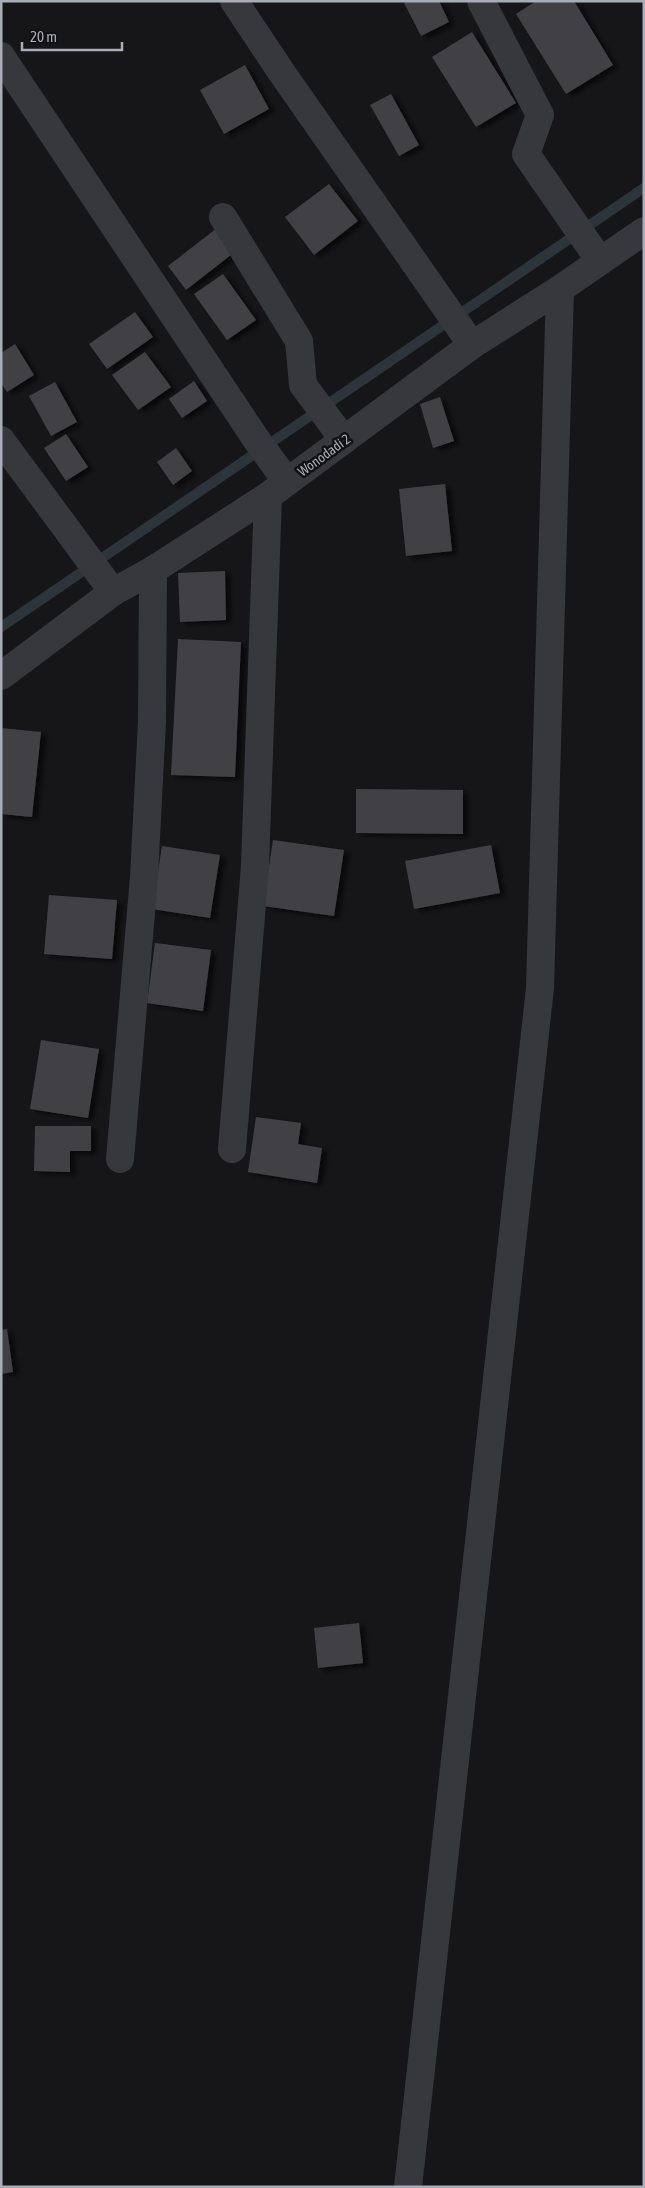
<svg xmlns="http://www.w3.org/2000/svg" width="645" height="2188" font-family="'Asap Condensed',sans-serif">
<style>
.lines{fill:none;stroke-linecap:round;stroke-linejoin:round}
.stream{stroke:#2c353c;stroke-width:10}
.building{fill:#404145;filter:url(#shadow)}
.street{stroke:#37383d;stroke-width:28}
.labels{text-anchor:middle;stroke-width:5;stroke-linejoin:round;paint-order:stroke}
.street-label{font-size:14px;fill:#a8adb8;stroke:#111113}
</style>
<defs>
<filter id="shadow"><feDropShadow dx="5.5" dy="3" stdDeviation="2.5" flood-color="#0009"/></filter>
</defs>
<rect width="100%" height="100%" fill="#161618"/>
<g class="lines">
<!-- stream -->
<path class="stream" d="M1,627L644,188"/>
</g>
<!-- building -->
<g class="building">
<path d="M407,1H439L449,22L421,36L404,3Z"/>
<path d="M536,1H574L613,65L566,94L516,14Z"/>
<path d="M472,32L516,103L476,127L432,57Z"/>
<path d="M245,65L269,109L224,134L200,90Z"/>
<path d="M391,94L419,145L399,156L370,105Z"/>
<path d="M329,184L358,221L314,255L285,217Z"/>
<path d="M217,228L236,251L186,290L168,266Z"/>
<path d="M223,274L256,320L227,340L194,294Z"/>
<path d="M135,312L153,337L107,369L89,344Z"/>
<path d="M15,344L34,375L7,392L1,383V353Z"/>
<path d="M145,352L171,387L138,410L112,375Z"/>
<path d="M194,381L207,401L182,418L169,399Z"/>
<path d="M55,382L77,422L51,436L29,396Z"/>
<path d="M440,397L454,441L433,448L420,404Z"/>
<path d="M66,434L88,467L66,481L44,448Z"/>
<path d="M176,448L192,471L173,485L157,462Z"/>
<path d="M445,484L452,551L406,556L399,489Z"/>
<path d="M225,571L226,620L180,622L178,573Z"/>
<path d="M178,639L241,642L235,777L171,775Z"/>
<path d="M1,728L41,732L32,817L1,814Z"/>
<path d="M356,789L463,790V834L356,833Z"/>
<path d="M273,840L344,850L334,916L263,906Z"/>
<path d="M491,845L500,893L414,909L405,861Z"/>
<path d="M162,846L220,855L210,918L152,909Z"/>
<path d="M49,895L117,900L112,959L44,954Z"/>
<path d="M155,943L211,950L203,1011L147,1003Z"/>
<path d="M41,1040L99,1049L88,1118L30,1109Z"/>
<path d="M256,1117L301,1123L298,1144L322,1148L317,1183L248,1172Z"/>
<path d="M35,1126H91V1151H70V1172L34,1171Z"/>
<path d="M7,1329L13,1372L1,1374V1330Z"/>
<path d="M359,1623L363,1663L318,1668L314,1628Z"/>
</g>
<g class="lines">
<!-- street -->
<g class="street">
<path d="M234,1L282,73L472,345"/>
<path d="M481,1L540,115L526,154L600,261"/>
<path d="M1,56L256,439L287,482"/>
<path d="M223,217L299,341L303,385L344,440"/>
<path d="M1,440L113,592"/>
<path d="M1,676L113,592L153,570L268,496L472,345L560,289L644,231"/>
<path d="M232,1149L255,866L268,496"/>
<path d="M120,1159L144,877L152,721L153,570"/>
<path d="M408,2187L540,988L560,289"/>
</g>
</g>
<g class="labels">
<!-- street labels -->
<g class="street-label">
<text transform="translate(324 455) rotate(-36)" y="5">Wonodadi 2</text>
</g>
</g>
<!-- border -->
<rect width="645" height="2188" fill="none" stroke="#a8adb8" stroke-width="5"/>
<!-- scale -->
<path d="M22 42v8h100v-8" fill="none" stroke="#a8adb8" stroke-width="2.5"/>
<text x="30" y="42" font-size="15" fill="#a8adb8" stroke="#111113" stroke-width="4" paint-order="stroke">20 m</text>
</svg>
